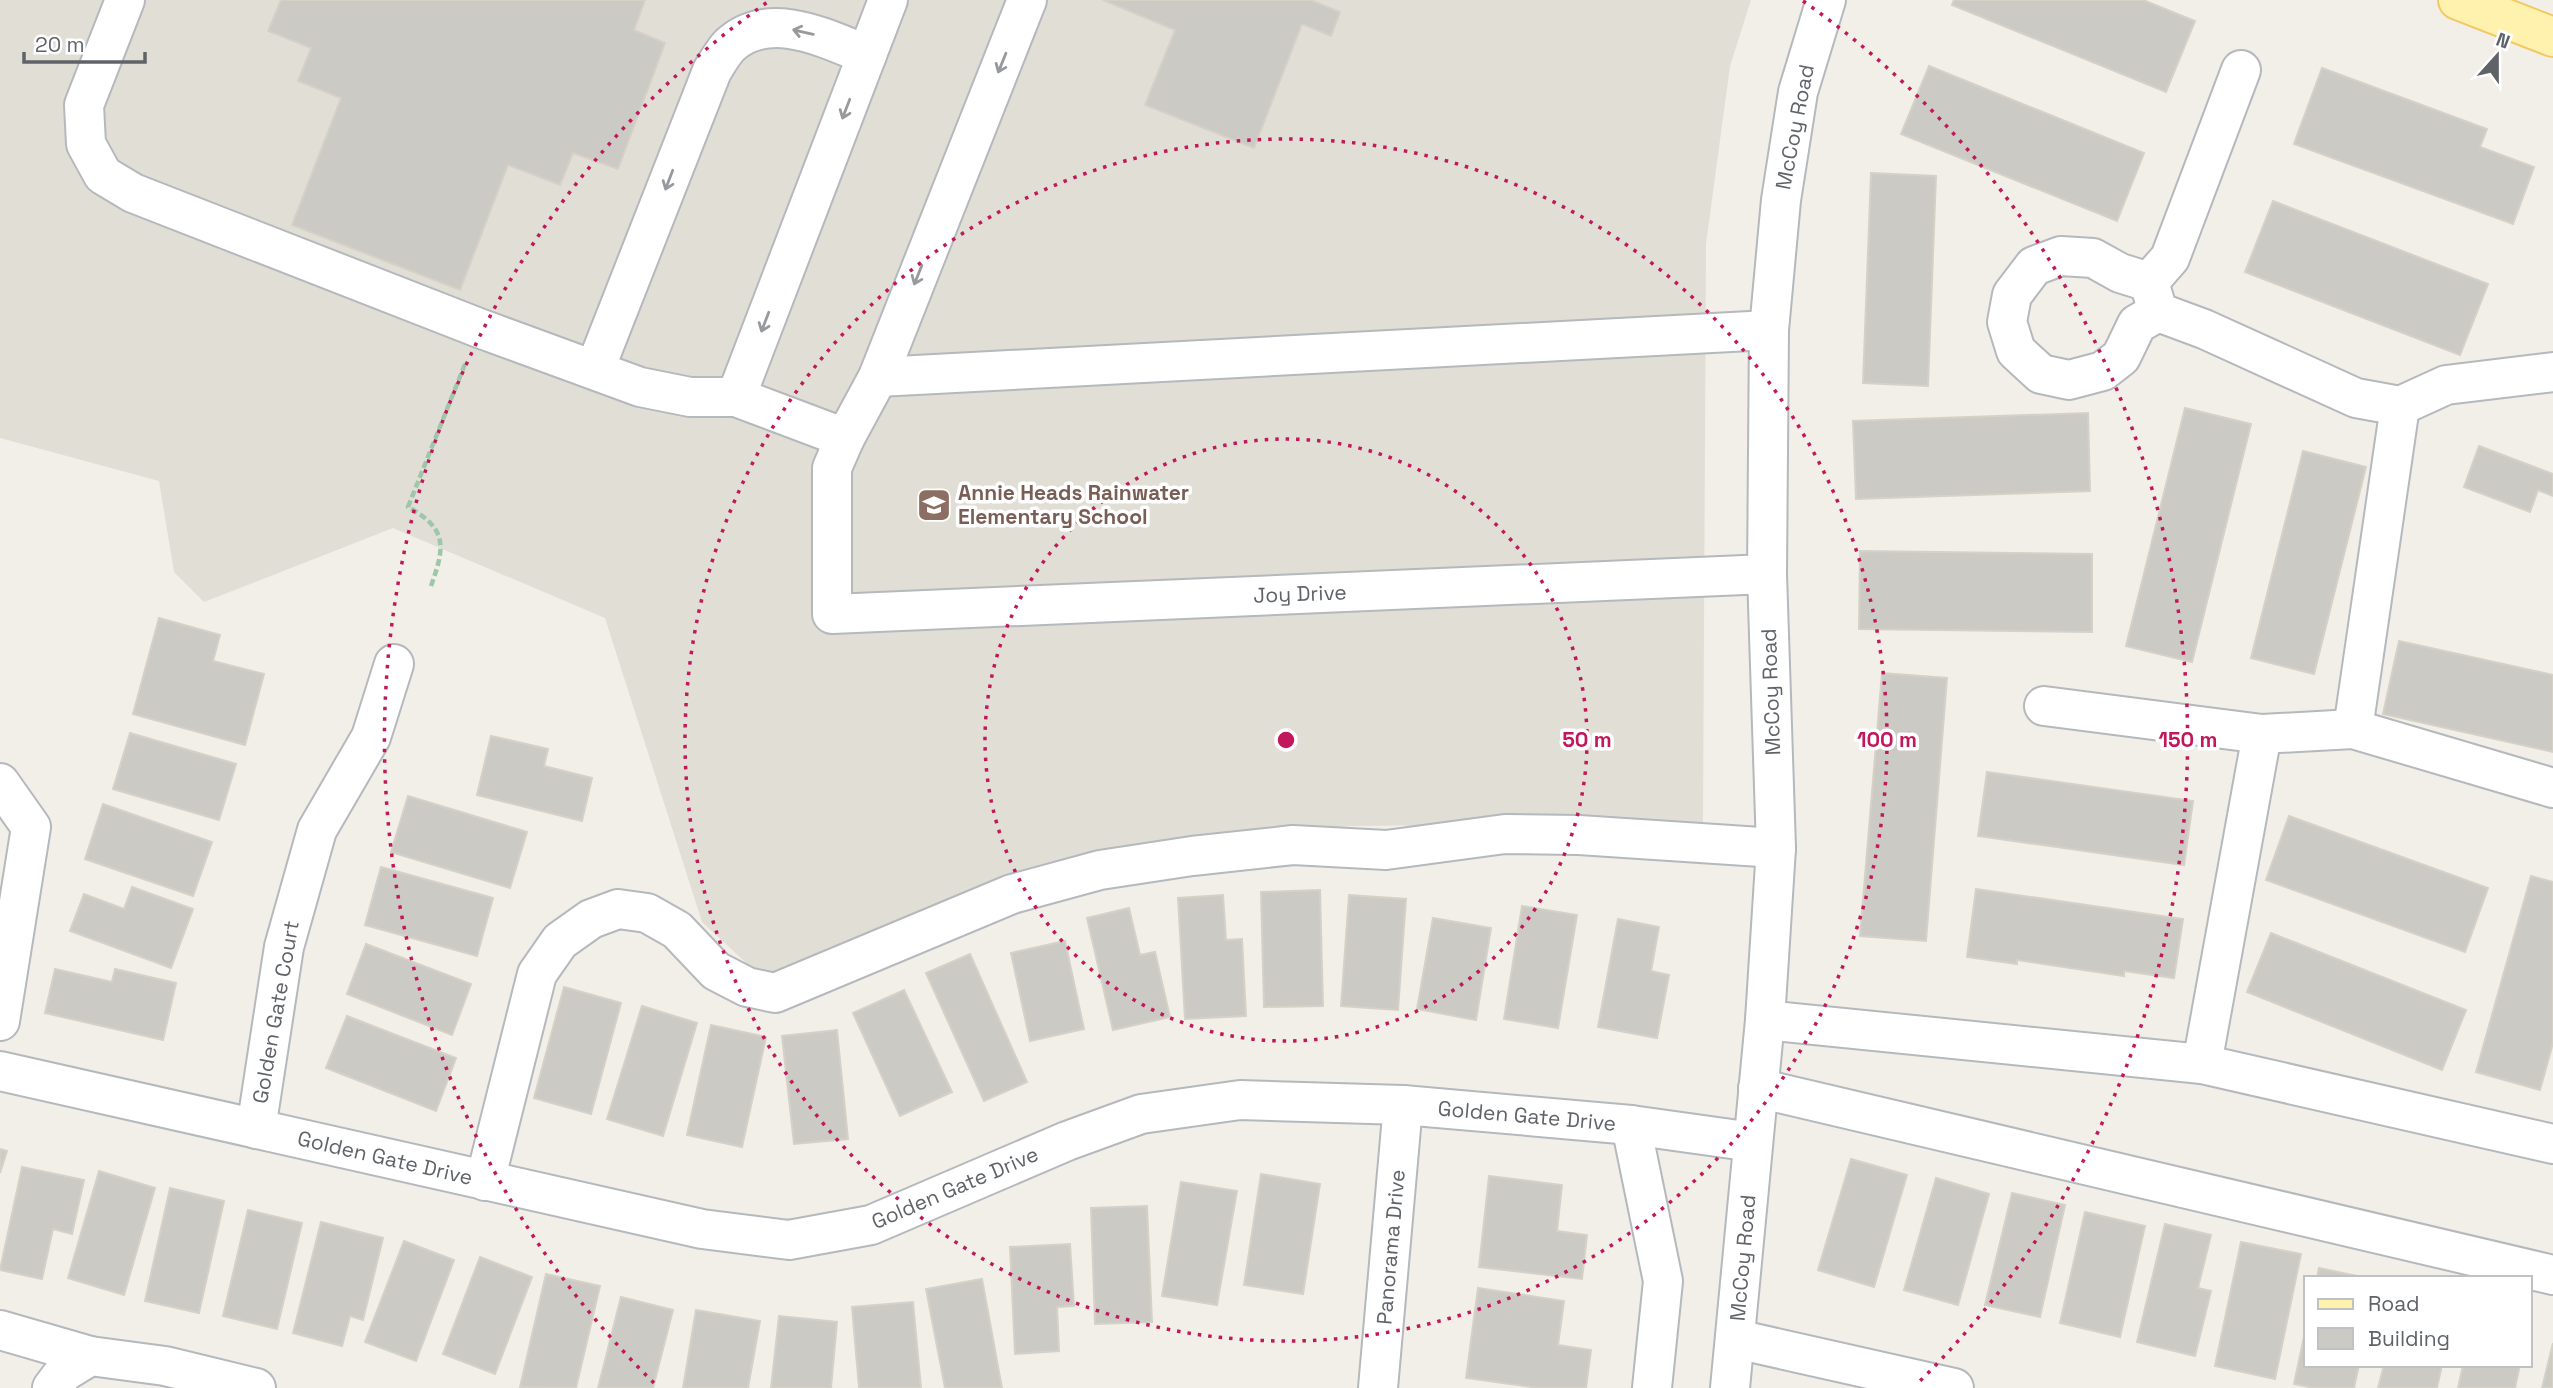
<svg xmlns="http://www.w3.org/2000/svg" width="2553" height="1388" font-family="'Space Grotesk',sans-serif">
<style>
.education{fill:#e1ded6}
.building{fill:#cccac5;stroke:#d6d1c6;stroke-width:2}
.lines{fill:none;stroke-linecap:round;stroke-linejoin:round}
.minor-casing{stroke:#b5b8bc;stroke-width:42}
.major-casing{stroke:#f2c960;stroke-width:42}
.path{stroke:#9cc7a9;stroke-width:4.5;stroke-dasharray:7 3.5;stroke-linecap:butt}
.minor{stroke:#fff;stroke-width:38}
.major{stroke:#fff2af;stroke-width:38}
.oneway{stroke:#979a9d}
.ring{fill:none;stroke:#c2185b;stroke-width:3.5;stroke-dasharray:3.5 7}
.labels{text-anchor:middle;stroke-width:7;stroke-linejoin:round;paint-order:stroke}
.street-label{font-size:21px;fill:#5f6368;stroke:#fff}
.education-label{font-size:21px;font-weight:bold;fill:#785e54;stroke:#fff;text-anchor:start}
.centre{fill:#c2185b;stroke:#fff;stroke-width:3.5}
.ring-label{font-size:21px;text-anchor:middle;font-weight:bold;fill:#c2185b;stroke:#fff;stroke-width:7;stroke-linejoin:round;paint-order:stroke}
</style>
<rect width="100%" height="100%" fill="#f1efe8"/>
<!-- education -->
<path class="education" d="M0,0H1751L1730,66L1706,244L1703,823L1348,826L1048,864L771,986L702,922L605,618L393,528L204,602L174,572L159,481L0,438Z"/>
<!-- building -->
<g class="building">
<path d="M281,0H645L634,30L665,43L618,169L573,153L560,185L508,165L460,290L292,225L341,98L298,81L311,48L268,31Z"/>
<path d="M1103,0H1311L1340,12L1331,36L1302,24L1254,148L1145,105L1175,30Z"/>
<path d="M1954,0H2143L2195,21L2166,92L1952,5Z"/>
<path d="M1929,66L2144,153L2117,221L1901,134Z"/>
<path d="M2322,68L2487,129L2480,147L2534,167L2513,224L2294,144Z"/>
<path d="M1871,173L1936,176L1928,386L1863,383Z"/>
<path d="M2273,201L2488,284L2460,355L2245,272Z"/>
<path d="M2185,408L2251,424L2192,662L2126,646Z"/>
<path d="M2088,413L2090,491L1856,499L1853,421Z"/>
<path d="M2479,446L2553,474V496L2538,490L2530,512L2464,487Z"/>
<path d="M2303,451L2366,467L2314,674L2251,658Z"/>
<path d="M1860,551L2092,554V632L1859,629Z"/>
<path d="M159,618L220,635L213,661L264,674L245,745L133,714Z"/>
<path d="M2399,641L2553,675V752L2383,714Z"/>
<path d="M1882,673L1947,678L1926,941L1860,936Z"/>
<path d="M130,733L236,764L219,820L113,789Z"/>
<path d="M491,736L548,749L544,766L592,778L582,821L477,795Z"/>
<path d="M1987,772L2193,801L2184,865L1978,836Z"/>
<path d="M408,796L527,832L510,888L391,852Z"/>
<path d="M103,804L212,842L193,896L85,859Z"/>
<path d="M2289,816L2488,888L2465,952L2266,880Z"/>
<path d="M381,867L493,898L477,956L365,925Z"/>
<path d="M2531,876L2553,882V1043L2540,1090L2476,1072Z"/>
<path d="M132,887L193,909L171,968L70,931L84,894L124,909Z"/>
<path d="M1976,889L2183,919L2174,978L2124,971V976L2017,960V964L1967,957Z"/>
<path d="M1320,890L1323,1006L1264,1007L1261,892Z"/>
<path d="M1223,895L1226,940L1242,939L1246,1016L1185,1019L1178,898Z"/>
<path d="M1349,895L1406,899L1398,1010L1341,1006Z"/>
<path d="M1522,906L1577,915L1558,1028L1504,1019Z"/>
<path d="M1129,908L1140,955L1155,952L1170,1017L1113,1030L1087,918Z"/>
<path d="M1433,918L1491,928L1476,1020L1417,1009Z"/>
<path d="M1618,919L1659,927L1651,971L1669,975L1657,1038L1598,1027Z"/>
<path d="M2271,933L2466,1010L2442,1070L2247,992Z"/>
<path d="M1065,941L1084,1029L1030,1041L1011,953Z"/>
<path d="M366,944L471,984L452,1035L347,994Z"/>
<path d="M970,954L1027,1082L984,1101L926,973Z"/>
<path d="M55,969L112,982L115,969L176,983L163,1040L45,1013Z"/>
<path d="M564,987L621,1003L591,1114L534,1098Z"/>
<path d="M904,990L952,1092L900,1116L853,1013Z"/>
<path d="M642,1006L697,1023L663,1136L607,1119Z"/>
<path d="M347,1016L456,1058L436,1111L326,1068Z"/>
<path d="M711,1025L766,1037L742,1147L687,1135Z"/>
<path d="M837,1030L848,1139L794,1144L782,1036Z"/>
<path d="M0,1149L7,1151L0,1173Z"/>
<path d="M1851,1159L1907,1175L1874,1287L1818,1270Z"/>
<path d="M22,1167L84,1180L72,1234L53,1229L42,1279L0,1270Z"/>
<path d="M99,1171L155,1188L124,1295L68,1278Z"/>
<path d="M1261,1174L1320,1184L1303,1294L1244,1285Z"/>
<path d="M1489,1176L1562,1185L1557,1231L1587,1235L1582,1279L1479,1267Z"/>
<path d="M1936,1178L1989,1194L1958,1305L1904,1290Z"/>
<path d="M1181,1182L1237,1191L1217,1305L1162,1296Z"/>
<path d="M170,1188L224,1201L199,1313L145,1301Z"/>
<path d="M2012,1193L2065,1205L2040,1317L1985,1305Z"/>
<path d="M1147,1206L1152,1322L1095,1324L1091,1208Z"/>
<path d="M248,1210L302,1223L277,1329L223,1316Z"/>
<path d="M2085,1212L2145,1226L2120,1337L2060,1323Z"/>
<path d="M321,1222L383,1238L363,1320L350,1316L342,1346L293,1333Z"/>
<path d="M2165,1224L2211,1235L2198,1288L2211,1291L2195,1356L2137,1342Z"/>
<path d="M404,1241L454,1260L416,1361L365,1342Z"/>
<path d="M2241,1242L2301,1254L2275,1379L2215,1366Z"/>
<path d="M1070,1244L1074,1306L1057,1307L1059,1351L1015,1354L1010,1247Z"/>
<path d="M480,1257L532,1277L495,1374L443,1354Z"/>
<path d="M2319,1268L2367,1278H2317Z"/>
<path d="M546,1274L600,1286L576,1388L520,1387Z"/>
<path d="M982,1279L1002,1388H945L926,1289Z"/>
<path d="M1478,1288L1564,1301L1558,1345L1591,1350L1586,1388H1539L1466,1378Z"/>
<path d="M621,1297L673,1310L653,1388H598Z"/>
<path d="M913,1302L921,1388H859L852,1307Z"/>
<path d="M696,1310L760,1321L748,1388H683Z"/>
<path d="M779,1316L837,1322L831,1388H771Z"/>
<path d="M2306,1327V1365H2359L2354,1388H2314L2294,1384Z"/>
<path d="M2553,1343V1388H2542Z"/>
<path d="M2384,1365H2442L2437,1388H2378Z"/>
<path d="M2463,1365H2520L2515,1388H2458Z"/>
</g>
<g class="lines">
<!-- minor casing -->
<g class="minor-casing">
<g id="minor">
<path d="M125,0L84,105L86,144L103,175L133,193L479,328L640,387L690,397H736L845,438L832,468V614L1767,574"/>
<path d="M2149,282L2158,312L2204,329L2356,398L2400,406L2446,385L2553,372"/>
<path d="M2149,282L2120,273L2093,258L2061,256L2034,266L2012,295L2007,322L2016,351L2041,374L2069,380L2103,371L2121,357L2137,324L2158,312"/>
<path d="M2149,282L2170,258L2241,70"/>
<path d="M595,369L712,71C717,63 723,52 730,45C769,9 827,39 867,55"/>
<path d="M878,377L1769,330"/>
<path d="M736,397L888,0"/>
<path d="M845,438L878,377L1027,0"/>
<path d="M2044,706L2262,734L2353,729L2553,788"/>
<path d="M2353,729L2400,406"/>
<path d="M0,783L31,827L0,1021"/>
<path d="M1765,1020L2202,1064L2553,1144"/>
<path d="M2202,1064L2262,734"/>
<path d="M0,1071L702,1229L789,1240L871,1225L1067,1141L1141,1114L1240,1100L1403,1105L1631,1125L1753,1142"/>
<path d="M1758,1088L2553,1275"/>
<path d="M1631,1125L1663,1281L1652,1388"/>
<path d="M256,1129L284,947L317,830L371,737L394,664"/>
<path d="M485,1181L537,974L560,941L591,919L618,909L647,913L677,930L716,971L747,987L775,993L1012,894L1100,870L1192,856L1293,845L1386,850L1505,834L1579,835L1776,848"/>
<path d="M0,1330L90,1356"/>
<path d="M1736,1339L1954,1388"/>
<path d="M52,1388L64,1372L90,1356L165,1366L256,1388"/>
<path d="M1378,1388L1403,1105"/>
<path d="M1730,1388L1765,1020L1776,848L1767,574L1769,330L1781,200L1798,92L1826,0"/>
</g>
</g>
<!-- major casing -->
<g class="major-casing">
<path id="major" d="M2458,0L2553,37"/>
</g>
<!-- path -->
<path class="path" d="M431,586C445,547 448,529 408,507L465,364"/>
<!-- minor -->
<use href="#minor" class="minor"/>
<!-- major -->
<use href="#major" class="major"/>
</g>
<!-- one-way arrows -->
<defs><path id="oneway-shaft" d="M-6 0H5M1.5-3L5.5 0L1.5 3" fill="none" stroke-width="1.6" stroke-linecap="round" stroke-linejoin="round" transform="scale(1.75)"/></defs>
<g class="oneway">
<use href="#oneway-shaft" transform="translate(803 32) rotate(-167)"/>
<use href="#oneway-shaft" transform="translate(1002 63) rotate(112)"/>
<use href="#oneway-shaft" transform="translate(846 109) rotate(111)"/>
<use href="#oneway-shaft" transform="translate(669 180) rotate(111)"/>
<use href="#oneway-shaft" transform="translate(918 275) rotate(112)"/>
<use href="#oneway-shaft" transform="translate(765 322) rotate(111)"/>
</g>
<!-- distance rings -->
<g class="ring">
<circle cx="1286" cy="740" r="301"/>
<circle cx="1286" cy="740" r="601"/>
<path d="M654 1383A902 902 0 0 1 769 1M1803 1A902 902 0 0 1 1918 1383"/>
</g>
<!-- icons -->
<defs>
<g id="school-square" transform="scale(1.75)"><rect x="-9" y="-9" width="18" height="18" rx="4" fill="#8d6e63" stroke="#fff"/><path d="M0-5L7-2L0 1L-7-2ZM-4 1L0 2.5L4 1V4Q0 6-4 4Z" fill="#fff"/></g>
</defs>
<g fill-rule="evenodd">
<use href="#school-square" x="934" y="505"/>
</g>
<g class="labels">
<!-- street labels -->
<g class="street-label">
<text transform="translate(1795 127) rotate(-79)" y="7">McCoy Road</text>
<text transform="translate(1300 594) rotate(-2)" y="7">Joy Drive</text>
<text transform="translate(1771 692) rotate(-92)" y="7">McCoy Road</text>
<text transform="translate(276 1012) rotate(-80)" y="7">Golden Gate Court</text>
<text transform="translate(1527 1116) rotate(5)" y="7">Golden Gate Drive</text>
<text transform="translate(385 1158) rotate(13)" y="7">Golden Gate Drive</text>
<text transform="translate(955 1188) rotate(-23)" y="7">Golden Gate Drive</text>
<text transform="translate(1391 1247) rotate(-85)" y="7">Panorama Drive</text>
<text transform="translate(1743 1258) rotate(-85)" y="7">McCoy Road</text>
</g>
<!-- education labels -->
<g class="education-label">
<text x="958" y="500">Annie Heads Rainwater<tspan x="958" dy="24">Elementary School</tspan></text>
</g>
</g>
<circle cx="1286" cy="740" r="10" class="centre"/>
<g class="ring-label">
<text x="1587" y="747">50 m</text>
<text x="1887" y="747">100 m</text>
<text x="2188" y="747">150 m</text>
</g>
<!-- legend -->
<rect x="2304" y="1276" width="228" height="91" fill="#ffffff" stroke="#bfc1c3" stroke-width="2"/>
<rect x="2318" y="1299" width="35" height="10" fill="#fff2af" stroke="#bfc1c3" stroke-width="2"/>
<text x="2368" y="1311" font-size="21" fill="#5f6368">Road</text>
<rect x="2318" y="1328" width="35" height="21" fill="#cccac5" stroke="#bfc1c3" stroke-width="2"/>
<text x="2368" y="1346" font-size="21" fill="#5f6368">Building</text>
<!-- north arrow -->
<g transform="translate(2497 56) rotate(21)" stroke="#ffffff" stroke-width="5" paint-order="stroke">
<path d="M0-5L12 26L0 18L-12 26Z" fill="#5f6368"/>
<text y="-10" font-size="19" font-weight="bold" text-anchor="middle" fill="#5f6368">N</text>
</g>
<!-- scale -->
<path d="M24 52v10h121v-10" fill="none" stroke="#5f6368" stroke-width="3.5"/>
<text x="35" y="52" font-size="21" fill="#5f6368" stroke="#ffffff" stroke-width="5" paint-order="stroke">20 m</text>
</svg>
